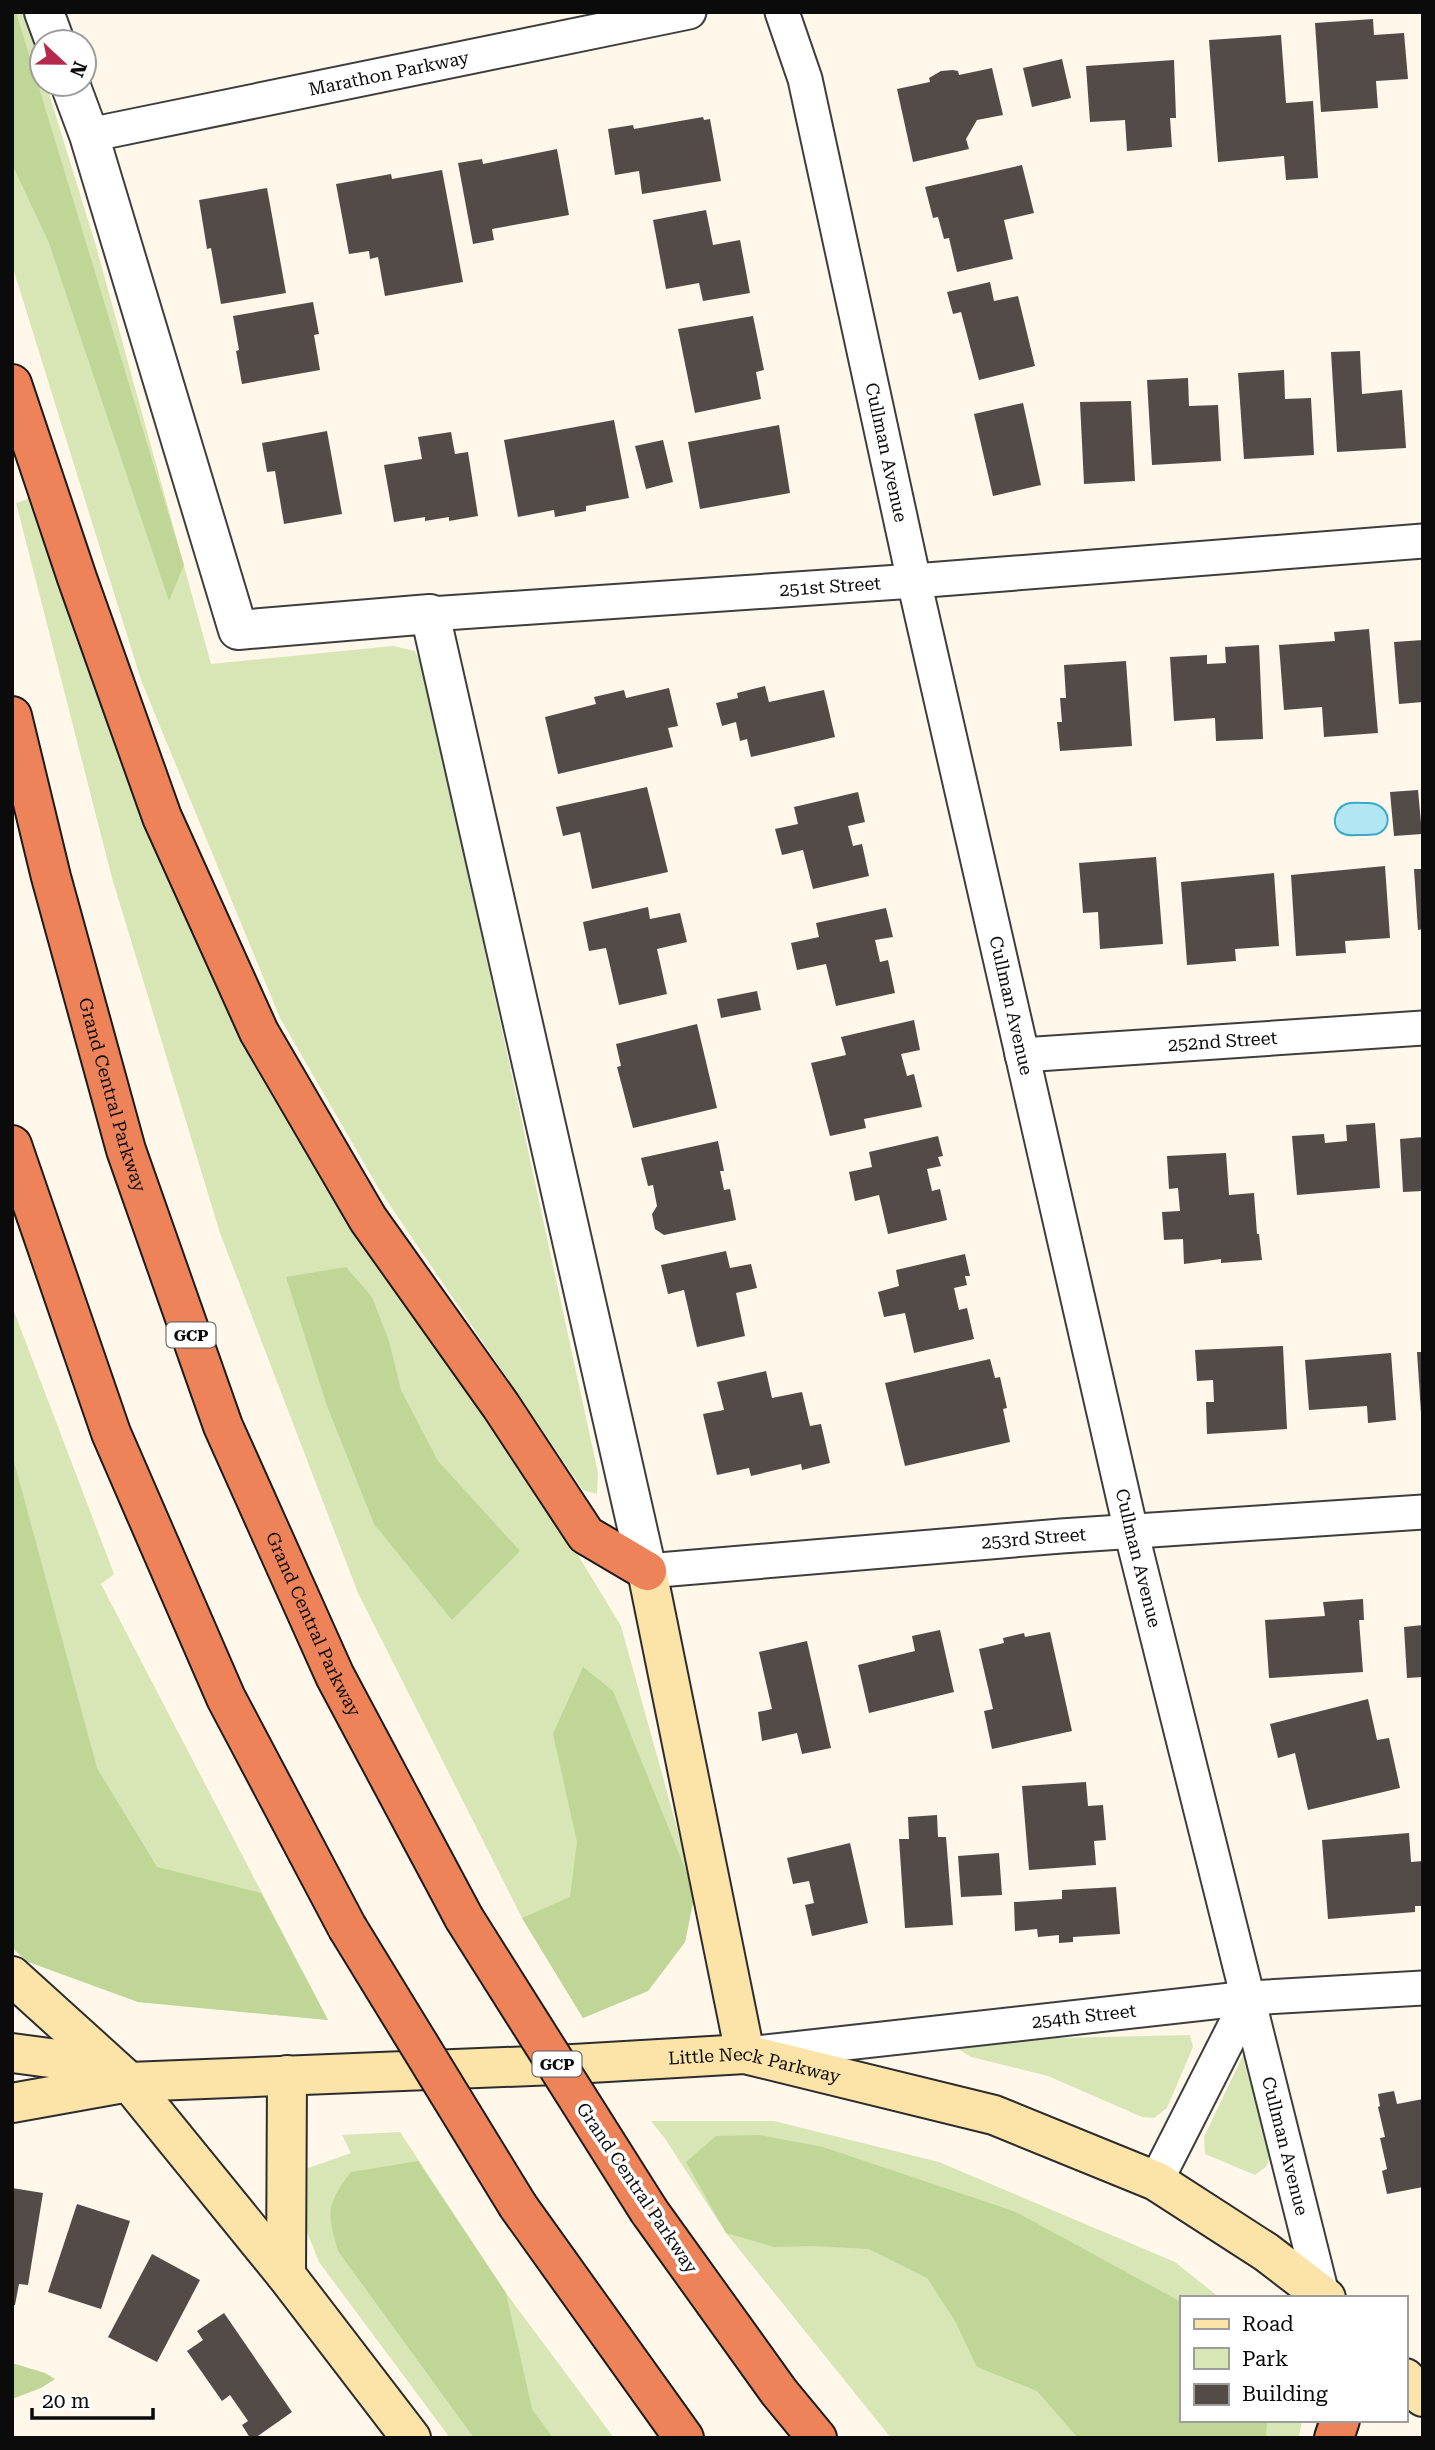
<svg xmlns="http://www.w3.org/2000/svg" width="1435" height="2450" font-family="'Roboto Serif',serif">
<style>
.green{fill:#d8e6b6}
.forest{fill:#bfd696}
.water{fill:#b2e6f3;stroke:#3ca9c7;stroke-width:2}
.building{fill:#534b48}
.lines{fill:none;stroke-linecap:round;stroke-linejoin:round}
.minor-casing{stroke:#3e3e3e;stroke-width:37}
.tertiary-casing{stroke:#3e3e3e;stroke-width:42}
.secondary-casing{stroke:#2d2d2d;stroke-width:42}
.motorway-casing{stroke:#1c1c1c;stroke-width:42}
.minor{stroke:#fff;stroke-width:33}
.tertiary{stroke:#fff;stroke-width:38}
.secondary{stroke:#fce3a8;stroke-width:38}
.motorway{stroke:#ee8259;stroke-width:38}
.motorway-bridge-casing{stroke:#1c1c1c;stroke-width:42;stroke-linecap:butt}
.motorway-bridge{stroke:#ee8259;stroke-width:38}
.labels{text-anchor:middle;stroke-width:7;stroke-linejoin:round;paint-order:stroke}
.shield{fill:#fff;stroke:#545454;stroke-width:2}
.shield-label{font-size:16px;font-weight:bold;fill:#0b0b0b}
.street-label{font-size:18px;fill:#0b0b0b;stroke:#fff}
</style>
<rect width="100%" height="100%" fill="#fef7ea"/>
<!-- green -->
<g class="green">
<path d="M12,12H24C32,35 42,60 42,84H46L96,246L211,664L393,646L415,651L425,675L598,1473L597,1494L583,1490L379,1189L280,1018L141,680L12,265Z"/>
<path d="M31,498L357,1234L558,1522L621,1626L695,1893L685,1942L648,1991L583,2018L522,1918L358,1593L220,1233L112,878L16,503Z"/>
<path d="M12,1306L114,1574L101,1584L328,2020L138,2002L26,1961L12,1947Z"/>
<path d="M1190,2035L1193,2047L1167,2108L1154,2118L1142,2117L1048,2076L971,2057L955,2047L970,2040Z"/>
<path d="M1245,2051L1273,2142L1267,2166L1255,2175L1205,2154L1204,2137Z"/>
<path d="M651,2121H774L939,2162L1175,2262L1220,2298H1181V2420H1302L1299,2438H891L726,2233L666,2140Z"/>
<path d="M400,2132L506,2293L614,2438H450L319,2262L301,2217L297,2172L351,2153L342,2135Z"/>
</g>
<!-- forest -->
<g class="forest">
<path d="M12,12H16L184,565L169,601L49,243L12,164Z"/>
<path d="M346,1267L372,1297L389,1341L401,1390L438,1461L520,1551L452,1620L374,1524L327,1406L286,1277Z"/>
<path d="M12,1454L97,1768L157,1867L261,1893L328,2020L138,2002L26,1961L12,1947Z"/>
<path d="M583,1667L613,1691L695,1893L685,1942L648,1991L583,2018L522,1918L570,1897L577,1842L553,1734Z"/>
<path d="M759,2135L823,2147L1016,2212L1181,2302V2420H1267L1266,2438H1078L1037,2391L977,2367L955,2321L927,2278L869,2249L814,2246L774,2247L726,2233L686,2162L716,2136Z"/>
<path d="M418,2161L506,2293L532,2409L553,2438H474L338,2251C327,2214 326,2204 351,2172Z"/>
<path d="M12,2363L45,2373L55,2379L41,2388L12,2399Z"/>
</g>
<!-- water -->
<path class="water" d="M1368,803C1389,803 1395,827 1377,834C1372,835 1365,835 1360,835C1356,835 1348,836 1344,834C1330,829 1333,809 1346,804C1352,802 1361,803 1368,803Z"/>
<!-- building -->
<g class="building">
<path d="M1373,19L1374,35L1404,33L1408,79L1376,81L1378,108L1321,112L1315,23Z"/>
<path d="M1281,35L1286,103L1313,101L1318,178L1286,180L1284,156L1218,162L1209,40Z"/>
<path d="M1062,59L1071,98L1032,107L1023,68Z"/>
<path d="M1174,60L1176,118H1170L1172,147L1127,151L1125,120L1090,122L1086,66Z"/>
<path d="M992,68L1003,115L977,120L966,139L969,149L913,162L897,89L930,82L929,78L941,71L953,70L958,71L959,75Z"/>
<path d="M703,117L704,120L710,119L721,181L642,194L639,171L615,175L608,129L633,125L634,129Z"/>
<path d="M557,149L569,215L492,229L494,240L473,244L458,163L482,159L483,164Z"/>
<path d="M1022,165L1034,213L1004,220L1013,259L957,272L949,238L944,239L938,217L933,218L925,187Z"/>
<path d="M442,170L463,282L385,296L378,257L370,259L369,251L349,254L336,184L391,174L392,179Z"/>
<path d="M267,188L286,293L221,304L211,248L207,249L199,200Z"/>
<path d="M706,210L713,245L740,240L750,293L703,301L699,283L666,289L653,220Z"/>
<path d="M990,282L994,301L1018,296L1035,366L979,380L961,312L953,314L947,292Z"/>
<path d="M313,302L319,334L314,335L320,370L242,384L236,351L239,350L233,316Z"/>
<path d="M753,316L764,370L756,372L761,399L695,413L678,329Z"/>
<path d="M1360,351L1362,394L1402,390L1406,448L1337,452L1331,352Z"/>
<path d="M1284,370L1285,399L1311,398L1314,455L1244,459L1238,373Z"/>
<path d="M1188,378L1189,406L1218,405L1221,461L1152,465L1147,380Z"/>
<path d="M1131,401L1135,481L1084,484L1080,402Z"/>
<path d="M1023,403L1041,485L993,496L974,414Z"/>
<path d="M614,420L629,498L586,506V511L555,517L554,510L518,517L504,440Z"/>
<path d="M779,425L790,493L700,509L688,442Z"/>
<path d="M327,431L342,514L284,524L275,471L267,472L262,443Z"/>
<path d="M451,432L455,454L468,452L478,516L449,521V517L425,521V517L394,522L384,465L422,459L418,437Z"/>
<path d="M663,440L673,482L646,489L635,446Z"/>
<path d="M1369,629L1378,733L1324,737L1322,707L1284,710L1279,645L1335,641L1334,632Z"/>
<path d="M1423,640V702L1399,704L1394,642Z"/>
<path d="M1259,645L1263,739L1216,741L1215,718L1174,721L1170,657L1207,655V664L1226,663L1225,647Z"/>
<path d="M1126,661L1132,746L1060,751L1057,722H1062L1060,698H1066L1064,665Z"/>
<path d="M765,686L769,702L824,690L835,737L751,757L747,739L740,741L736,722L722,726L716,703L738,698L737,693Z"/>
<path d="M669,688L678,726L668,728L673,747L558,774L545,717L596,704L594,697L624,690L626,698Z"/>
<path d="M647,787L668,872L592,889L580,832L563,836L556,807Z"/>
<path d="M1418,790L1422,834L1394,836L1390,792Z"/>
<path d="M858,792L865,822L848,826L853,846L862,844L869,876L813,889L803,850L782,855L775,829L798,824L794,807Z"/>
<path d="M1156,857L1163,944L1100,949L1098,912L1083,913L1079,863Z"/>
<path d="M1385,866L1390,938L1345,941L1346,953L1296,956L1291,875Z"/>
<path d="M1414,869H1423V929L1418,930Z"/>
<path d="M1274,873L1279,946L1235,949L1236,961L1187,965L1181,882Z"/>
<path d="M648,907L650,919L680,913L687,942L657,949L667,994L619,1005L606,948L589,951L583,922Z"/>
<path d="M886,908L893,937L875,940L880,962L888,960L895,993L836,1006L826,964L797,970L791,943L819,937L816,923Z"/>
<path d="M757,991L761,1010L721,1018L717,999Z"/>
<path d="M914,1020L920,1050L901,1054L907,1076L914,1074L922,1107L864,1119L866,1128L830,1136L811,1063L846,1055L841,1037Z"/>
<path d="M697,1024L717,1108L633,1128L617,1067L621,1066L616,1044Z"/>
<path d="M1375,1123L1380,1188L1297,1195L1292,1136L1324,1134L1325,1143L1347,1141L1346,1125Z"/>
<path d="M938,1136L943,1156L938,1157L941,1166L927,1169L932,1191L940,1189L947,1220L888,1234L879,1195L855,1201L849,1172L872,1167L869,1152Z"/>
<path d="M1423,1137V1191L1403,1192L1400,1139Z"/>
<path d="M718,1141L724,1171H720L724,1190L730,1189L736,1220L664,1235L655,1229L652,1214L657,1206L653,1185L648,1186L641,1158Z"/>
<path d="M1226,1153L1229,1195L1254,1193L1257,1234H1259L1262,1260L1221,1263V1259L1184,1264L1183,1239L1164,1240L1162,1212L1180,1211L1178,1188L1169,1189L1167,1156Z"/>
<path d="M726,1251L730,1268L751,1264L757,1288L736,1293L745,1336L697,1347L684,1290L668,1294L661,1265Z"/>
<path d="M965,1254L970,1276H965L967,1285L954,1288L959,1310L967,1308L974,1339L914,1353L905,1313L884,1317L878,1292L899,1286L896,1270Z"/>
<path d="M1283,1346L1287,1429L1207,1434L1206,1402H1214L1213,1380L1197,1381L1195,1350Z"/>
<path d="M1417,1352H1423V1412L1421,1413Z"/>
<path d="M1391,1353L1396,1420L1368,1423L1367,1406L1309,1410L1305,1360Z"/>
<path d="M990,1359L995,1378L1000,1377L1007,1408L1003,1409L1010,1442L905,1466L885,1383Z"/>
<path d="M766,1371L772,1398L802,1392L810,1426L821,1424L830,1463L802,1470L801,1464L751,1476L749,1468L717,1475L703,1414L724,1410L717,1382Z"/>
<path d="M1363,1599L1364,1620H1359L1363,1672L1269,1678L1265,1620L1325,1616L1323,1602Z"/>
<path d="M1423,1625V1677L1407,1678L1404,1627Z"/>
<path d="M940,1630L954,1692L869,1713L858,1665L915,1651L912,1636Z"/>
<path d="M1050,1632L1072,1731L992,1749L984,1711L993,1709L979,1649L1004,1643L1003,1638L1024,1633L1025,1637Z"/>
<path d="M807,1641L831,1748L802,1754L797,1733L762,1741L758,1712L772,1709L759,1652Z"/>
<path d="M1368,1699L1377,1740L1389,1738L1400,1788L1308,1810L1295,1753L1278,1758L1270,1724Z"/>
<path d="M1086,1782L1088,1806L1103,1805L1106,1840L1094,1841L1096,1865L1029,1870L1022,1786Z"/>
<path d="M937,1815L938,1837H946L953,1925L905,1928L899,1839H909L908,1817Z"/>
<path d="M1409,1833L1411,1862L1423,1861V1906H1415V1912L1328,1919L1322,1840Z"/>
<path d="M850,1843L868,1923L812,1936L805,1905L814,1903L809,1881L793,1884L787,1858Z"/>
<path d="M999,1853L1002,1895L961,1897L958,1856Z"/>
<path d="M1116,1887L1120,1934L1073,1937V1942L1059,1943V1935L1038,1937L1037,1929L1015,1931L1014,1902L1062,1899V1890Z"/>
<path d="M1394,2091L1397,2104L1423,2099V2187L1387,2194L1382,2171L1387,2169L1380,2138L1385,2137L1378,2107L1380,2106L1378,2094Z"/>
<path d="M12,2188L43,2193L28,2285L19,2284L15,2305H12Z"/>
<path d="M77,2204L130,2221L101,2309L48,2292Z"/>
<path d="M152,2254L200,2280L157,2362L108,2337Z"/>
<path d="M224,2313L292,2412L255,2438H250L242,2425L248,2421L230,2395L222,2401L187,2351L203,2340L197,2331Z"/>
</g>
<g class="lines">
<!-- minor casing -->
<g class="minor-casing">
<g id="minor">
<path id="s1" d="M782,12L805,79L914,581L1131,1531L1322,2294"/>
<path id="s2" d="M89,135L689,12"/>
<path id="s3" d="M430,614L914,581L1423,541"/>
<path id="s4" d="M1022,1055L1423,1028"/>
<path id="s5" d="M647,1571L1061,1536L1423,1512"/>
<path id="s6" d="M757,2053L1249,1998L1423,1988"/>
<path d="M1156,2181L1249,1998"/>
</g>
</g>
<!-- tertiary casing -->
<g class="tertiary-casing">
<g id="tertiary">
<path d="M44,12L55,42"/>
<path d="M70,84L89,135L238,630L430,614L647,1571"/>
</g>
</g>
<!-- secondary casing -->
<g class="secondary-casing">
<g id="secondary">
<path d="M647,1571L745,2054"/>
<path d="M12,1976L129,2082L286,2275L411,2438"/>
<path d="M12,2053L65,2060L114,2077"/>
<path id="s7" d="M12,2103L129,2082L556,2065L745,2054L994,2115L1156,2181L1266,2252L1326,2298"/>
<path d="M286,2275L287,2075"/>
<path d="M1405,2378L1423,2397"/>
</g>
</g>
<!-- motorway casing -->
<g class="motorway-casing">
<g id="motorway">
<path d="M12,384L77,578L162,817L259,1032L368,1219L501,1406L586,1535L647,1571"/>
<path id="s8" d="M12,716L51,877L126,1150L223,1426L335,1676L464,1918"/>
<path d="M12,1145L111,1433L226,1698L347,1927"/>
<path d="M518,2206L684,2438"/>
<path d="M649,2211L779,2392L817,2438"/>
<path d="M1334,2438L1340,2420"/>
</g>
</g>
<!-- minor -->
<use href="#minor" class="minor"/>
<!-- tertiary -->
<use href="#tertiary" class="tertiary"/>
<!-- secondary -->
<use href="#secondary" class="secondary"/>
<!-- motorway -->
<use href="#motorway" class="motorway"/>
<!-- motorway-bridge casing -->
<g class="motorway-bridge-casing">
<g id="motorway-bridge">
<path d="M464,1918L649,2211"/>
<path d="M347,1927L518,2206"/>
</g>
</g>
<!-- motorway-bridge -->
<use href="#motorway-bridge" class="motorway-bridge"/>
</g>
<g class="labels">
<!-- shield labels -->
<g class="shield">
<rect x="166.5" y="1322.5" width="49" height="25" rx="5"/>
<rect x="532.5" y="2051.5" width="49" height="25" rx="5"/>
</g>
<g class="shield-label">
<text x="191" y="1341">GCP</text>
<text x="557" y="2070">GCP</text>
</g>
<!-- street labels -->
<g class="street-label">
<text dy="6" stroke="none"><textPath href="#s2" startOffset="306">Marathon Parkway</textPath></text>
<text dy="6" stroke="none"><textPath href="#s1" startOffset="453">Cullman Avenue</textPath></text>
<text dy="6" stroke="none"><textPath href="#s3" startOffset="401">251st Street</textPath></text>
<text dy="6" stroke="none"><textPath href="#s1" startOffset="1020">Cullman Avenue</textPath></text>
<text dy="6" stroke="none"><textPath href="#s4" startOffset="201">252nd Street</textPath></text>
<text dy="6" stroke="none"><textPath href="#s8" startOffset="392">Grand Central Parkway</textPath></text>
<text dy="6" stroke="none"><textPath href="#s5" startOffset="388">253rd Street</textPath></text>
<text dy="6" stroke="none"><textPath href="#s1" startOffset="1587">Cullman Avenue</textPath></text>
<text dy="6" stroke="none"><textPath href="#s8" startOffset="959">Grand Central Parkway</textPath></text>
<text dy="6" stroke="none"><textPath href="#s6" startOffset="329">254th Street</textPath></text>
<text dy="6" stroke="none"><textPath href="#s7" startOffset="746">Little Neck Parkway</textPath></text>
<text dy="6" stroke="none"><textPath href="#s1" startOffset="2193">Cullman Avenue</textPath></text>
<text transform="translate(637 2188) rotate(56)" y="6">Grand Central Parkway</text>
</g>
</g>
<!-- border -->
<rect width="1435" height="2450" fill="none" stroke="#0b0b0b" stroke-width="28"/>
<!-- legend -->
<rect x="1180" y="2296" width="228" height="126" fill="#ffffff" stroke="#9d9d9d" stroke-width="2"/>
<rect x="1194" y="2319" width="35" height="10" fill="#fce3a8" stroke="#9d9d9d" stroke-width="2"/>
<text x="1242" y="2331" font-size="21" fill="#0b0b0b">Road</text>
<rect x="1194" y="2348" width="35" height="21" fill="#d8e6b6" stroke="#9d9d9d" stroke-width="2"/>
<text x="1242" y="2366" font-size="21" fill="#0b0b0b">Park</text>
<rect x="1194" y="2384" width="35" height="21" fill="#534b48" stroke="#9d9d9d" stroke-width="2"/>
<text x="1242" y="2401" font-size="21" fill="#0b0b0b">Building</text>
<!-- north arrow -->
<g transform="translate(63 63) rotate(112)"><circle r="33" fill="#ffffff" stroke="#9d9d9d" stroke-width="2"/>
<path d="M0-5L12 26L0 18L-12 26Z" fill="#b52a4a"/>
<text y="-10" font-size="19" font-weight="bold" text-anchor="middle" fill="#0b0b0b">N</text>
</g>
<!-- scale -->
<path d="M32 2408v10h121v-10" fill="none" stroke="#0b0b0b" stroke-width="3.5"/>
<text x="42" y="2408" font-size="21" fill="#0b0b0b" stroke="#ffffff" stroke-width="5" paint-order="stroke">20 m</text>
</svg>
